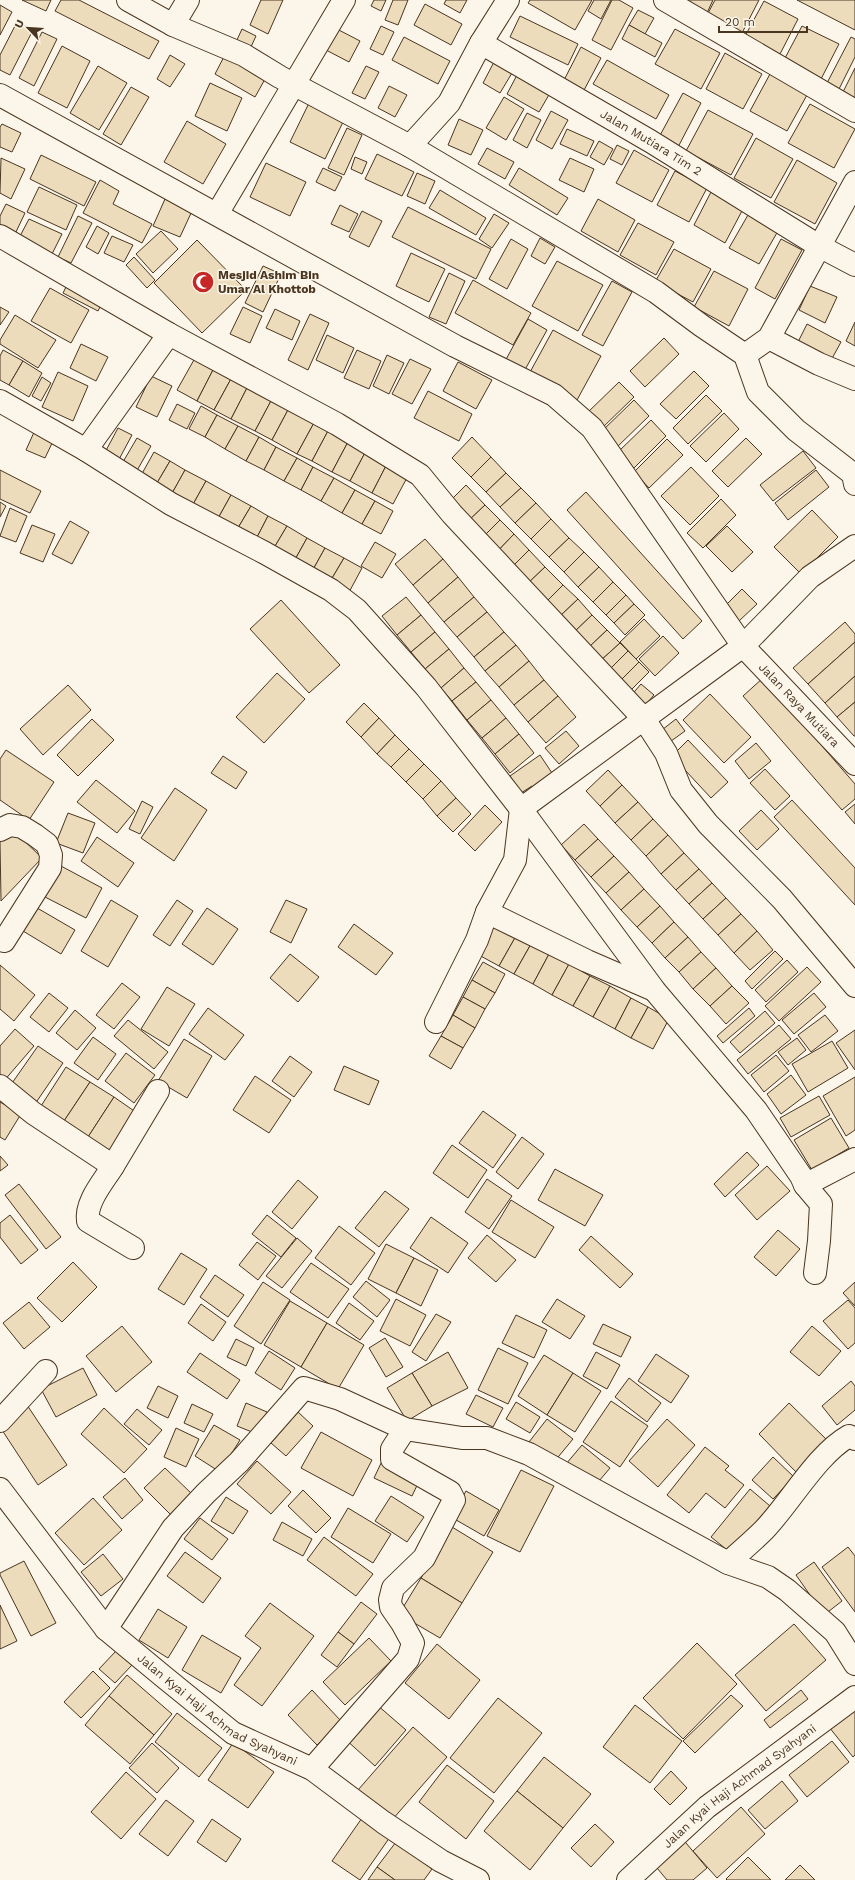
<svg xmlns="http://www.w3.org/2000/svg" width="855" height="1880" font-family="'Work Sans',sans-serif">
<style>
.building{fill:#ecdcbc;stroke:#4a3520}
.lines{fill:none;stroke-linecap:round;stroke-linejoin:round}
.minor-casing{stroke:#4a3520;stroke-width:24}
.minor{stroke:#fbf6e9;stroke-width:22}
.labels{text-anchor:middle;stroke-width:3;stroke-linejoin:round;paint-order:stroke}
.street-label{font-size:12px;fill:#4a3520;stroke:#fbf6e9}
.poi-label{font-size:12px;font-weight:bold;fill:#4a3520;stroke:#fbf6e9;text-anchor:start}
</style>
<rect width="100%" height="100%" fill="#fbf6e9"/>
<!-- building -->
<g class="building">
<path d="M22,0H51L46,11Z"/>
<path d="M61,0H79L159,41L149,59L55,11Z"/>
<path d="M261,0H283L268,34L250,25Z"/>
<path d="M374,0H386L381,11L371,6Z"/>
<path d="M393,0H408L398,25L385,20Z"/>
<path d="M446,0H467L460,13L444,4Z"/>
<path d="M530,0H592L575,30L528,3Z"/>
<path d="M594,0H611L601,19L588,11Z"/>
<path d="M612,0H619L633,8L611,50L592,40Z"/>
<path d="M682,0H713L707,13Z"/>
<path d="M715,0H759L742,33L707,15Z"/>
<path d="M797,0H855V30Z"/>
<path d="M764,1L798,19L779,56L744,38Z"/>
<path d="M425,4L462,24L451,45L414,25Z"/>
<path d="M0,5L12,12L0,35Z"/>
<path d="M638,10L654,18L645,34L629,25Z"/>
<path d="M520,16L578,44L568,65L510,37Z"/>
<path d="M17,22L33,30L10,75L0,70V55Z"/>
<path d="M629,25L662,43L655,57L622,39Z"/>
<path d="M381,26L394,32L383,55L370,49Z"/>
<path d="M802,26L839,44L821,79L784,60Z"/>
<path d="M242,29L256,36L250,49L236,42Z"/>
<path d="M337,29L360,41L349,62L326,50Z"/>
<path d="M675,29L720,53L701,89L655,64Z"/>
<path d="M42,32L57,39L34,86L19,78Z"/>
<path d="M404,37L450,61L438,84L392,60Z"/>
<path d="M851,37L855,39V57L839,89L827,83Z"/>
<path d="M62,46L90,61L67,108L38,93Z"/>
<path d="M581,47L601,58L582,94L562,84Z"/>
<path d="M228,49L269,72L255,97L215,74Z"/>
<path d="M725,53L762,74L743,109L706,89Z"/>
<path d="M170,55L185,64L170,87L157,79Z"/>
<path d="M607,60L669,95L656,119L593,84Z"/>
<path d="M494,62L512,73L500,93L483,83Z"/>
<path d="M98,66L127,83L99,130L70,113Z"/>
<path d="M366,66L379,72L365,99L352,93Z"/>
<path d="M855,68V101L842,94Z"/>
<path d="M770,74L807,95L787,131L750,111Z"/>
<path d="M517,75L550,93L539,112L507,94Z"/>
<path d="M210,83L242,98L227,131L195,116Z"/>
<path d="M389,86L407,95L395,117L378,108Z"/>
<path d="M131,87L149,97L121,145L103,134Z"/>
<path d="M683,93L701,103L677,149L658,139Z"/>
<path d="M504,97L524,109L506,140L486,128Z"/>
<path d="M310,101L345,118L325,159L290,142Z"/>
<path d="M810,104L855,129L834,168L788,143Z"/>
<path d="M708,110L753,134L731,175L686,151Z"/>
<path d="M551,111L568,120L552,149L536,140Z"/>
<path d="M527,113L541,120L527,148L513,140Z"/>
<path d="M459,119L483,130L471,155L448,145Z"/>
<path d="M187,121L226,144L203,184L164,162Z"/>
<path d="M2,124L21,133L12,152L0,147V127Z"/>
<path d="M347,128L362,135L344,175L328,168Z"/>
<path d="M567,129L594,141L587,156L560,144Z"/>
<path d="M756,138L793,159L771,198L734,178Z"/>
<path d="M599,141L613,149L604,165L590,157Z"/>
<path d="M617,145L629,151L622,165L610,159Z"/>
<path d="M487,148L514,162L505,179L478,164Z"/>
<path d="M634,150L669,170L652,202L616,183Z"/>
<path d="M377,154L414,172L402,196L365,179Z"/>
<path d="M41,155L96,182L84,206L30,179Z"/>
<path d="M355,157L367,162L362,174L351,169Z"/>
<path d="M1,158L25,169L11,199L0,193Z"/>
<path d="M570,158L594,169L584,192L559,180Z"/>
<path d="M797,160L837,183L815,224L774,202Z"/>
<path d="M266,163L306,182L290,216L250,197Z"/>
<path d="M323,168L342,177L335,191L316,182Z"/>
<path d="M519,168L568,198L557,215L509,185Z"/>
<path d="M675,171L707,188L689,222L657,205Z"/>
<path d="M417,173L435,181L425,204L407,196Z"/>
<path d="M100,180L119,191L113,204L152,224L142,243L83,213Z"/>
<path d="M39,187L77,205L66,230L27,212Z"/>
<path d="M440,190L486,218L476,235L429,208Z"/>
<path d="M711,192L743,209L725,243L694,225Z"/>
<path d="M165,199L192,211L180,237L153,226Z"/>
<path d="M598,199L635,220L618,252L581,231Z"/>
<path d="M6,204L25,213L15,234L0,226V216Z"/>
<path d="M340,205L358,214L349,232L331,224Z"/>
<path d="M408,207L491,249L476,279L392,237Z"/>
<path d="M362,211L382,221L369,247L349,237Z"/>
<path d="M494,214L509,223L492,248L479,239Z"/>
<path d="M748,215L778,231L759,264L729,248Z"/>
<path d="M78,216L92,223L71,263L58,257Z"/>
<path d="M29,219L62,234L52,254L19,238Z"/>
<path d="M638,223L674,242L656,275L620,255Z"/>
<path d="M97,226L109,233L98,254L86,247Z"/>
<path d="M161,231L178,249L153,273L136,254Z"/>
<path d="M112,236L133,245L124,262L104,253Z"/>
<path d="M540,238L555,247L545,264L531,256Z"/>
<path d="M511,239L528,249L507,289L489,279Z"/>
<path d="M781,239L802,250L775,299L755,288Z"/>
<path d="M197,240L246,290L202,333L154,283Z"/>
<path d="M674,249L711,269L693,302L655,282Z"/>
<path d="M411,253L445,269L429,302L396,286Z"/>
<path d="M134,257L155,280L147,288L126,265Z"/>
<path d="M557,261L603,285L578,331L532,306Z"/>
<path d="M263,266L281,274L263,312L245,303Z"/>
<path d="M714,271L748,289L729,326L694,307Z"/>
<path d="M449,273L465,281L446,324L429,317Z"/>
<path d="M473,280L531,313L513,345L455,313Z"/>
<path d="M69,281L104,299L98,311L63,293Z"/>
<path d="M612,281L632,292L603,346L582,335Z"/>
<path d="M810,286L837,297L825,323L799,310Z"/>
<path d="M50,288L89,310L71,343L31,321Z"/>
<path d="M0,307L9,312L0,325Z"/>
<path d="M243,307L262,316L250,343L230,334Z"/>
<path d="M275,309L300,321L292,340L266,328Z"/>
<path d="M310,314L329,323L308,370L288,360Z"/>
<path d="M15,315L56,340L38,368L0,344V340Z"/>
<path d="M528,319L547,330L522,375L503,365Z"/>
<path d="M855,322V346L846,341Z"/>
<path d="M807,324L841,342L829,364L796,346Z"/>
<path d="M553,330L601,356L577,400L529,374Z"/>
<path d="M327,335L354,348L343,373L316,360Z"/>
<path d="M664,338L679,354L645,387L630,371Z"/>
<path d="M81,344L108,357L96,381L70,368Z"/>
<path d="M3,350L23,361L9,385L0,380V356Z"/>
<path d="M357,350L381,361L369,389L344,378Z"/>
<path d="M387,355L404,363L389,394L373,386Z"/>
<path d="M195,358L214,368L197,401L177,390Z"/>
<path d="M410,359L431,369L412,404L392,394Z"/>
<path d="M23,361L42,373L29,397L9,385Z"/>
<path d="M458,362L492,380L476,409L443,391Z"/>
<path d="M214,368L232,377L214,410L197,401Z"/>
<path d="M694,371L709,386L676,419L660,404Z"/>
<path d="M58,372L88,386L73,421L42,407Z"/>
<path d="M151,376L172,386L157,417L136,407Z"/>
<path d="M42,377L51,383L41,401L32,396Z"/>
<path d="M232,377L248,386L231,419L214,410Z"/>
<path d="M619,382L634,397L600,430L585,415Z"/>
<path d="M248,386L272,399L255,431L231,419Z"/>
<path d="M428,391L472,414L459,441L414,418Z"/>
<path d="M706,395L722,411L688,444L673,428Z"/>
<path d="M272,399L289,408L272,440L255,431Z"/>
<path d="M634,400L649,416L615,449L600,433Z"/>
<path d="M177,404L195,413L187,429L169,420Z"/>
<path d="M201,406L217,415L205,437L189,429Z"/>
<path d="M289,408L315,421L297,454L272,440Z"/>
<path d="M724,413L739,429L706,462L690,446Z"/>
<path d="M217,415L238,426L225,449L205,437Z"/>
<path d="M651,420L666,436L633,469L617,453Z"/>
<path d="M315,421L329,429L312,461L297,454Z"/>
<path d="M238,426L259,437L246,461L225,449Z"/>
<path d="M118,428L132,435L116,465L102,458Z"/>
<path d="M329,429L349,440L332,472L312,461Z"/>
<path d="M35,430L54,439L45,458L26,450Z"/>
<path d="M259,437L276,447L264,470L246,461Z"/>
<path d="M472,437L491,457L471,477L452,458Z"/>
<path d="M137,438L151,446L135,474L120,467Z"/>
<path d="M746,438L762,454L728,487L712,471Z"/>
<path d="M667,439L683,455L649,488L634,472Z"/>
<path d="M349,440L367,449L350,481L332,472Z"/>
<path d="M276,447L297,458L284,481L264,470Z"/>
<path d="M367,449L389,460L372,493L350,481Z"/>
<path d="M803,451L816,468L773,501L760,485Z"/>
<path d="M154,452L170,461L154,488L139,479Z"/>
<path d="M491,457L506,473L486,492L471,477Z"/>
<path d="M297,458L313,467L301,490L284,481Z"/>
<path d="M389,460L410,472L393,504L372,493Z"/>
<path d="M170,461L185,470L170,497L154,488Z"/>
<path d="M313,467L334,478L321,501L301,490Z"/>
<path d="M691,467L719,496L690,525L661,496Z"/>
<path d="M0,470L41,491L30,513L0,499Z"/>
<path d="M185,470L206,481L191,508L170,497Z"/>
<path d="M816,470L829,487L788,520L775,503Z"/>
<path d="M506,473L521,488L500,507L486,492Z"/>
<path d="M334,478L355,490L342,513L321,501Z"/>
<path d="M206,481L231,495L216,522L191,508Z"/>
<path d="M466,485L485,505L465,524L446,505Z"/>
<path d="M521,488L536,503L515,523L500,507Z"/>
<path d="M355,490L375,501L362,524L342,513Z"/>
<path d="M586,492L702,621L683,639L567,510Z"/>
<path d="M231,495L251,506L235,533L216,522Z"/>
<path d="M721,499L736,515L703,548L687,533Z"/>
<path d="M375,501L393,511L381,534L362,524Z"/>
<path d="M0,502L6,506L0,517Z"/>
<path d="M536,503L551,519L531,539L515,523Z"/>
<path d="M485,505L500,520L480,540L465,524Z"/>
<path d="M251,506L268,516L254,543L235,533Z"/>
<path d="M10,508L27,516L16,542L0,536Z"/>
<path d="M812,510L838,537L801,574L774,547Z"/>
<path d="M268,516L287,526L271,553L254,543Z"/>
<path d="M551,519L569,538L549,557L531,539Z"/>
<path d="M500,520L514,534L494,555L480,540Z"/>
<path d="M70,521L89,532L72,564L52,554Z"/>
<path d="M32,525L55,534L43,562L20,553Z"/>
<path d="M287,526L307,538L292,565L271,553Z"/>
<path d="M727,526L753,552L732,572L706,546Z"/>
<path d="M514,534L529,550L509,570L494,555Z"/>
<path d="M307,538L325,548L310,575L292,565Z"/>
<path d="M569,538L584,552L564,572L549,557Z"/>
<path d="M425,539L443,559L413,585L395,564Z"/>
<path d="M375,542L396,554L382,578L361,566Z"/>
<path d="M325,548L344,558L328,585L310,575Z"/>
<path d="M529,550L545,567L525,586L509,570Z"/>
<path d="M584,552L599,567L578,587L564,572Z"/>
<path d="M344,558L362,568L347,596L328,585Z"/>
<path d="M443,559L458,577L428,603L413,585Z"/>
<path d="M545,567L563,585L543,605L525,586Z"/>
<path d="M599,567L613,582L593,602L578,587Z"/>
<path d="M458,577L474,597L444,622L428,603Z"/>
<path d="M613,582L626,595L606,615L593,602Z"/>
<path d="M563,585L578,599L557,619L543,605Z"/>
<path d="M742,589L757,604L739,621L725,606Z"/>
<path d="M626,595L634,604L614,623L606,615Z"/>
<path d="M406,597L421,615L397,635L382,616Z"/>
<path d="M474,597L487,612L457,637L444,622Z"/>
<path d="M578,599L592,615L572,634L557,619Z"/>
<path d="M281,600L340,665L309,693L250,629Z"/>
<path d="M634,604L645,615L625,635L614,623Z"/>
<path d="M487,612L504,632L474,657L457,637Z"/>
<path d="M421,615L435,632L411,652L397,635Z"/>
<path d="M592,615L607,630L587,649L572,634Z"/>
<path d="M644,619L660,636L636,659L620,642Z"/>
<path d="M845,622L855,634V642L808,684L793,668Z"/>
<path d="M607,630L620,643L599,662L587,649Z"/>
<path d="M435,632L449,649L425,669L411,652Z"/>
<path d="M504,632L516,645L485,671L474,657Z"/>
<path d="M663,636L679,653L655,676L639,659Z"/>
<path d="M855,642V676L825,703L808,684Z"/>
<path d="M620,643L628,651L608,671L599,662Z"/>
<path d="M516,645L529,661L499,687L485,671Z"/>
<path d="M449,649L464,668L441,688L425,669Z"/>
<path d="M628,651L639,662L619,682L608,671Z"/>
<path d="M529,661L544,680L514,705L499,687Z"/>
<path d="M639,662L649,672L629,692L619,682Z"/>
<path d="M464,668L476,682L452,701L441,688Z"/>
<path d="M277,673L305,699L264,743L236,717Z"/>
<path d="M855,676V702L837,717L825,703Z"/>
<path d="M763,678L855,784V799L842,810L743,696Z"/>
<path d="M544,680L558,696L528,722L514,705Z"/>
<path d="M476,682L491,700L467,720L452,701Z"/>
<path d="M641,684L654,695L642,709L629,698Z"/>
<path d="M68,685L91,710L43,755L20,729Z"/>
<path d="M710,694L751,737L724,763L683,720Z"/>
<path d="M558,696L576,717L546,743L528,722Z"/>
<path d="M491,700L506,718L482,738L467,720Z"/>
<path d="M855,702V736H854L837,717Z"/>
<path d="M364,703L379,718L361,737L346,722Z"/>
<path d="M379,718L395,735L377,754L361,737Z"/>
<path d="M506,718L519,734L495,754L482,738Z"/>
<path d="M92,719L114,740L78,776L57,755Z"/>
<path d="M676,719L685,731L667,744L658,733Z"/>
<path d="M566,731L579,746L559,764L545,748Z"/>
<path d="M519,734L534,753L510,773L495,754Z"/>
<path d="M395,735L409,749L391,767L377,754Z"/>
<path d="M688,740L728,782L711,798L672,756Z"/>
<path d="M756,743L771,761L749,779L735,761Z"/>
<path d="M409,749L424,764L406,782L391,767Z"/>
<path d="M6,750L54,782L29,820L0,800V759Z"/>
<path d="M540,755L556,779L537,793L532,786L521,793L510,776Z"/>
<path d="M223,756L247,772L236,789L211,773Z"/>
<path d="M424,764L441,781L423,799L406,782Z"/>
<path d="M765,769L790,796L775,810L750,783Z"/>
<path d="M608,770L622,785L600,806L586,791Z"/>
<path d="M96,780L135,811L117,833L77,802Z"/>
<path d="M441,781L456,798L437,816L423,799Z"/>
<path d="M622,785L638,802L615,823L600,806Z"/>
<path d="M175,788L207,810L174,861L141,838Z"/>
<path d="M456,798L471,814L453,832L437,816Z"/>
<path d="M792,800L855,868V905L774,817Z"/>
<path d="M142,801L153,807L140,834L129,829Z"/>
<path d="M638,802L653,819L631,840L615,823Z"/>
<path d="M855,804V824L845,812Z"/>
<path d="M485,805L502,822L475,851L458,834Z"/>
<path d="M761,810L779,829L757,850L739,831Z"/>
<path d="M68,813L95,823L83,853L56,843Z"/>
<path d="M653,819L668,835L646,856L631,840Z"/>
<path d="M584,824L598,839L575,860L561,845Z"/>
<path d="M12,829L42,858L1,901L0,842Z"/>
<path d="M668,835L684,853L661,874L646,856Z"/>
<path d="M97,837L134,863L118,887L81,861Z"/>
<path d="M598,839L614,856L591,877L575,860Z"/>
<path d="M684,853L699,869L676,890L661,874Z"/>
<path d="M614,856L629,872L606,893L591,877Z"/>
<path d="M61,866L102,888L86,918L45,897Z"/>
<path d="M699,869L712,883L689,904L676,890Z"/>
<path d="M629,872L644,889L621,910L606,893Z"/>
<path d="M712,883L726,898L703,919L689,904Z"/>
<path d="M644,889L660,906L637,927L621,910Z"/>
<path d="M726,898L741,914L718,935L703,919Z"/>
<path d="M111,900L138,916L108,967L81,951Z"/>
<path d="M177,900L193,911L170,946L153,935Z"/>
<path d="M286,900L307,909L291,943L270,932Z"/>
<path d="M32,905L75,930L61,954L18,928Z"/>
<path d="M660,906L674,922L652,943L637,927Z"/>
<path d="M207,908L238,929L213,965L182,944Z"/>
<path d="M741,914L757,931L734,953L718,935Z"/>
<path d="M674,922L688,937L665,958L652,943Z"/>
<path d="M494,923L516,936L499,966L477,954Z"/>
<path d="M354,924L393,953L376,975L338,947Z"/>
<path d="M757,931L773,950L750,970L734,953Z"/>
<path d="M516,936L531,944L514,974L499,966Z"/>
<path d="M688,937L701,952L679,972L665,958Z"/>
<path d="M531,944L549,954L533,984L514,974Z"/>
<path d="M775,951L783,959L752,989L745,981Z"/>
<path d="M701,952L716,968L693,989L679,972Z"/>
<path d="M290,954L319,977L298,1002L270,978Z"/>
<path d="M549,954L569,964L552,995L533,984Z"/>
<path d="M787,960L798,972L766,1002L755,990Z"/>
<path d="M483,962L505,974L495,993L472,980Z"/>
<path d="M569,964L590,976L573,1006L552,995Z"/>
<path d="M0,965L35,995L14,1021L0,1009Z"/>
<path d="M807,967L821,982L779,1021L765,1006Z"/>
<path d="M716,968L732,986L710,1006L693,989Z"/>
<path d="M590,976L610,986L593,1017L573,1006Z"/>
<path d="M472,980L495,993L485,1009L463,997Z"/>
<path d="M122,983L140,997L114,1029L96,1015Z"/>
<path d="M610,986L631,998L615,1029L593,1017Z"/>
<path d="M732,986L749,1003L726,1024L710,1006Z"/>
<path d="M167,987L195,1004L169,1046L141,1029Z"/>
<path d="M49,993L68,1008L49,1032L30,1017Z"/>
<path d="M814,993L826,1007L794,1034L782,1020Z"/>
<path d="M463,997L485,1009L475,1028L453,1015Z"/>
<path d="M631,998L648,1007L631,1038L615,1029Z"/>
<path d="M648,1007L669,1019L653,1049L631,1038Z"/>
<path d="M208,1008L244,1035L225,1060L189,1034Z"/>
<path d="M749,1008L755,1016L723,1043L717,1036Z"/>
<path d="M75,1010L96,1028L77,1050L56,1033Z"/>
<path d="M765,1011L775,1023L740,1053L730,1042Z"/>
<path d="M453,1015L475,1028L463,1048L441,1036Z"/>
<path d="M825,1015L838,1031L811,1052L798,1035Z"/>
<path d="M128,1020L168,1052L154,1069L114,1036Z"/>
<path d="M779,1025L791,1039L748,1074L737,1060Z"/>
<path d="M15,1029L34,1046L3,1082L0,1079V1046Z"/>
<path d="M855,1030V1070L836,1043Z"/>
<path d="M441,1036L463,1048L451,1069L429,1056Z"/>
<path d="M93,1037L116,1054L98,1080L74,1063Z"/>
<path d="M797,1038L806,1050L788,1065L778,1052Z"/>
<path d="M184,1039L212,1056L187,1098L158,1081Z"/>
<path d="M832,1041L848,1068L808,1092L792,1064Z"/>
<path d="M38,1046L63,1063L35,1104L10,1086Z"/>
<path d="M126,1053L155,1075L134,1103L105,1081Z"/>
<path d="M776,1055L789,1071L764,1092L751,1075Z"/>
<path d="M290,1056L312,1072L294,1097L272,1081Z"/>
<path d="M344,1066L379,1081L369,1105L334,1090Z"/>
<path d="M66,1067L90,1082L64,1121L41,1106Z"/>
<path d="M791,1075L806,1095L781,1114L767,1094Z"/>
<path d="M255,1076L291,1100L269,1133L233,1110Z"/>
<path d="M855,1077V1130L846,1136L823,1096Z"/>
<path d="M90,1082L114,1097L88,1137L64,1121Z"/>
<path d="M819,1096L830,1115L791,1137L780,1118Z"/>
<path d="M114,1097L140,1115L115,1154L88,1137Z"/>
<path d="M0,1102L21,1114L5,1140L0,1137Z"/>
<path d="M483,1111L516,1135L493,1168L459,1143Z"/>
<path d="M831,1118L849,1148L812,1170L794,1140Z"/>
<path d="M522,1137L544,1154L518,1189L496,1172Z"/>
<path d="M452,1145L487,1170L468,1198L433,1173Z"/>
<path d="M747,1152L759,1165L725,1197L714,1184Z"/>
<path d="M0,1156L8,1165L0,1171Z"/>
<path d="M767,1166L790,1191L757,1220L735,1195Z"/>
<path d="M555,1169L603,1195L585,1226L538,1200Z"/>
<path d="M487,1179L512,1196L489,1229L465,1212Z"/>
<path d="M298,1180L318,1197L292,1229L272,1212Z"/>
<path d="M19,1184L61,1237L46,1249L5,1195Z"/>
<path d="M385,1191L409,1209L379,1247L355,1228Z"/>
<path d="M511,1200L554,1227L535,1258L492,1232Z"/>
<path d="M10,1215L38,1250L21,1264L0,1237V1223Z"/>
<path d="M267,1215L296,1238L281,1257L252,1234Z"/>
<path d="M431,1217L468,1243L448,1273L410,1248Z"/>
<path d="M339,1226L375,1253L351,1285L315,1258Z"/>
<path d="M778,1230L800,1249L776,1276L754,1257Z"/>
<path d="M487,1235L516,1260L496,1282L468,1258Z"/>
<path d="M591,1236L633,1274L620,1288L579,1250Z"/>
<path d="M297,1238L312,1251L282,1288L266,1276Z"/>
<path d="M257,1242L276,1256L258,1280L239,1265Z"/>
<path d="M386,1244L414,1258L396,1293L368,1279Z"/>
<path d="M181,1253L207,1269L184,1305L158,1289Z"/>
<path d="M414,1258L438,1270L421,1306L396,1293Z"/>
<path d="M73,1262L97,1287L62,1322L37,1298Z"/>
<path d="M311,1263L349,1289L328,1318L290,1292Z"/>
<path d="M215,1275L244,1295L228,1317L200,1297Z"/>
<path d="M366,1281L390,1300L377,1317L353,1297Z"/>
<path d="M263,1282L290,1300L261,1344L234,1326Z"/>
<path d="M855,1282V1306L843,1293Z"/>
<path d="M396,1299L426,1315L410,1346L380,1331Z"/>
<path d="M557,1299L585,1316L570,1339L542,1322Z"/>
<path d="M848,1300L855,1308V1343L848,1349L823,1321Z"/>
<path d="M290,1301L327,1323L301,1367L264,1345Z"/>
<path d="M29,1302L50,1327L24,1349L3,1323Z"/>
<path d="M349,1303L374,1321L360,1340L336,1323Z"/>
<path d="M201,1304L226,1322L213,1341L188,1323Z"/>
<path d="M436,1314L451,1322L426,1361L412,1352Z"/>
<path d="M516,1315L547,1330L534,1358L502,1343Z"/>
<path d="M327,1323L364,1345L338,1389L301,1367Z"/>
<path d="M603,1324L631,1337L621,1357L593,1344Z"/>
<path d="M122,1326L152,1362L116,1392L86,1356Z"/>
<path d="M812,1326L841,1351L819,1376L790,1352Z"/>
<path d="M385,1338L403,1367L386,1377L369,1348Z"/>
<path d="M236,1339L254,1348L246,1366L227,1357Z"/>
<path d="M498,1348L528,1363L508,1404L478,1390Z"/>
<path d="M269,1351L295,1368L281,1390L255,1373Z"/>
<path d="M448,1352L468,1388L432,1406L412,1373Z"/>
<path d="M596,1352L620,1365L607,1389L583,1376Z"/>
<path d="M200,1353L240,1380L227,1399L187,1372Z"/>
<path d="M656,1354L689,1376L671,1403L638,1381Z"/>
<path d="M544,1355L573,1373L547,1415L518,1396Z"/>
<path d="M83,1368L97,1395L56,1417L41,1389Z"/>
<path d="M412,1373L432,1406L407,1421L387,1388Z"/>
<path d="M573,1373L601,1391L575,1432L547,1415Z"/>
<path d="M629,1378L661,1403L647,1422L615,1397Z"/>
<path d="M851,1381L855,1386V1410L837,1425L822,1406Z"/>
<path d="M158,1386L178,1396L168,1418L147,1408Z"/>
<path d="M476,1395L503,1408L493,1427L466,1414Z"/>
<path d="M611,1401L648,1426L620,1467L583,1442Z"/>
<path d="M516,1402L540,1417L530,1433L506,1419Z"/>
<path d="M246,1403L267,1412L257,1434L237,1426Z"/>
<path d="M789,1403L827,1440L796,1472L759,1434Z"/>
<path d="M192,1404L213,1414L204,1432L184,1423Z"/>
<path d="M27,1405L67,1465L38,1485L0,1427Z"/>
<path d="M104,1408L147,1449L124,1473L81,1434Z"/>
<path d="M137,1409L162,1430L149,1445L124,1424Z"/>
<path d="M298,1412L313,1426L286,1456L271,1443Z"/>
<path d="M547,1419L573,1439L554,1462L529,1442Z"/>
<path d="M667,1419L695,1445L658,1487L629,1461Z"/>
<path d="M214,1425L240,1440L220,1472L195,1456Z"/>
<path d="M176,1428L199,1439L186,1467L164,1457Z"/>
<path d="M321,1432L372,1460L353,1496L301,1468Z"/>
<path d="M582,1445L610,1468L594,1487L566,1464Z"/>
<path d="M705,1447L729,1466L725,1470L744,1485L725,1508L706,1493L689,1513L667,1495Z"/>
<path d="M773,1457L794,1477L773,1499L752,1480Z"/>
<path d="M383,1459L421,1477L412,1496L374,1478Z"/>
<path d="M257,1461L291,1492L271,1514L237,1484Z"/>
<path d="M165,1468L192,1494L172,1516L144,1488Z"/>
<path d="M521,1470L554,1486L520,1552L487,1536Z"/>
<path d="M125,1478L143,1500L122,1519L103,1497Z"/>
<path d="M750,1489L770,1506L731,1553L711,1537Z"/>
<path d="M303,1490L331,1518L316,1533L288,1506Z"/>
<path d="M466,1491L499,1510L484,1536L451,1517Z"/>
<path d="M391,1496L424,1517L407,1542L375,1521Z"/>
<path d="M226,1497L248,1511L233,1534L211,1521Z"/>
<path d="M93,1498L122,1530L84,1565L55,1533Z"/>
<path d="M348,1508L391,1534L373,1563L331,1537Z"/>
<path d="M200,1518L228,1539L212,1560L184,1539Z"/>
<path d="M282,1522L312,1539L303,1556L273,1540Z"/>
<path d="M452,1527L493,1552L462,1603L421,1578Z"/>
<path d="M324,1537L373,1574L356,1596L307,1560Z"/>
<path d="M848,1547L855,1556V1612L822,1567Z"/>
<path d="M185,1552L221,1578L203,1603L167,1576Z"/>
<path d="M103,1554L123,1579L101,1596L81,1572Z"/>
<path d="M24,1561L56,1623L31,1636L0,1575V1573Z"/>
<path d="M814,1562L842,1601L824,1615L796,1575Z"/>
<path d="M421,1578L462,1603L440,1638L399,1614Z"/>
<path d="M361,1602L377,1614L354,1644L338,1632Z"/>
<path d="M270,1603L314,1636L262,1706L234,1685L261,1648L245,1636Z"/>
<path d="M0,1605L17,1641L0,1649Z"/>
<path d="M158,1609L187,1627L168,1658L139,1640Z"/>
<path d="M794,1624L826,1660L766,1711L735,1675Z"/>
<path d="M338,1632L354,1644L337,1667L321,1655Z"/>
<path d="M202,1635L241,1658L221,1693L182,1670Z"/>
<path d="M369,1638L391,1661L345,1705L323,1682Z"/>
<path d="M697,1643L737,1684L683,1739L643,1698Z"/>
<path d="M437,1644L480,1680L449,1719L405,1683Z"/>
<path d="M116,1651L132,1665L115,1683L99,1669Z"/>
<path d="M93,1671L110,1688L81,1718L64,1702Z"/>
<path d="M127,1675L172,1714L154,1735L109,1696Z"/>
<path d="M312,1690L341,1721L317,1745L288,1715Z"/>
<path d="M801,1690L808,1699L770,1728L764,1720Z"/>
<path d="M731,1695L743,1706L695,1753L683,1741Z"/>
<path d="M109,1696L154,1735L130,1764L85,1725Z"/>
<path d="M498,1698L542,1733L494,1793L450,1758Z"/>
<path d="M376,1704L406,1730L375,1766L345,1739Z"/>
<path d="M635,1705L682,1741L650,1783L603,1747Z"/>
<path d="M855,1711V1755L853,1757L825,1722Z"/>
<path d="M177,1713L222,1748L199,1777L155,1742Z"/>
<path d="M413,1727L447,1757L392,1820L358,1790Z"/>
<path d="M832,1741L849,1762L807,1797L789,1775Z"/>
<path d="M152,1743L179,1768L157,1793L129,1768Z"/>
<path d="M233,1743L274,1772L248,1808L208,1780Z"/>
<path d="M544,1757L591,1794L563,1828L517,1791Z"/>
<path d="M447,1765L494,1801L466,1839L419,1802Z"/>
<path d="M671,1771L687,1788L670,1805L654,1789Z"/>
<path d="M126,1772L156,1799L121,1839L91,1812Z"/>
<path d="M782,1781L798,1801L765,1829L748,1810Z"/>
<path d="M517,1791L563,1828L530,1870L484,1831Z"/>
<path d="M166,1800L194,1821L168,1856L139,1834Z"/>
<path d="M741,1807L765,1834L717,1878L693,1851Z"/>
<path d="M362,1818L390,1837L360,1880L332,1861Z"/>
<path d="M212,1819L241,1839L226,1862L197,1842Z"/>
<path d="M595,1824L614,1842L591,1867L571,1848Z"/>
<path d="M681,1837L707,1868L693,1880H667L652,1862Z"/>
<path d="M396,1842L432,1869L424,1880H395L377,1867Z"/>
<path d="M748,1857L771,1880H727L726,1879Z"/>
<path d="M800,1865L815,1880H785Z"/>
<path d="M377,1867L395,1880H368Z"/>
</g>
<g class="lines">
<!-- minor casing -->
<g class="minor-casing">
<g id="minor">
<path d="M128,0L173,25L188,0"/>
<path d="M665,0L855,111"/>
<path d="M173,25L244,55L280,77L410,146L656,292L702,326L745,355L758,392L796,430L853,474L855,484"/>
<path id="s1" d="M481,43L650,141L819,246L855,265"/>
<path id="s2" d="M0,95L455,346L554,395L592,428L743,646L855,764"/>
<path d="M410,146L449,103L481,43L508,0"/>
<path d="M217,214L344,0"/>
<path d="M0,236L169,334L337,424L420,475L452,514L644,719L666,753L681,790L708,824L782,899L855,986"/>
<path d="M769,338L819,364L855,379"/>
<path d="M745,355L769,338L855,182"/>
<path d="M0,401L86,450L171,504L265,553L331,590L357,610L426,687L521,809L655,991L756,1110L801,1176L805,1185L855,1159"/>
<path d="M86,450L169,334"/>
<path d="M0,830L10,825L22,827L35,835L47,844L51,855L50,868L4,941"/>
<path d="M487,912L587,961L654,990"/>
<path d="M436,1022L477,940L487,912L515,860L521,809L743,646L810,577L855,546"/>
<path d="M0,1086L33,1113L113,1166L158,1091"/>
<path d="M113,1166C104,1181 85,1202 88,1221L133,1248"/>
<path d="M805,1185L821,1204L819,1241L815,1273"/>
<path d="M0,1421L46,1371"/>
<path id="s3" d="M0,1489L106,1629L164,1677L233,1733L312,1769L383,1822L441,1861L478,1880"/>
<path d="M728,1563C740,1552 753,1541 764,1530C790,1503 817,1454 849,1436L855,1439"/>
<path d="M106,1629L173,1528L206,1493L239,1462L304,1388L340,1399L405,1429L462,1438H487L529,1454L728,1563L768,1577L787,1590L835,1632L855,1664"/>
<path d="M312,1769L408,1659L413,1643L402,1623L391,1607L390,1600L393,1588L424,1558L454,1500L450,1492L392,1459V1449L405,1429"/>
<path id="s4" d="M628,1880L707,1807L855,1697"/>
</g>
</g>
<!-- minor -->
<use href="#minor" class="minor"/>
</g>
<!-- icons -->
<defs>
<g id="mosque-disc" transform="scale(1.15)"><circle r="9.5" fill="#c62828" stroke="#fbf6e9"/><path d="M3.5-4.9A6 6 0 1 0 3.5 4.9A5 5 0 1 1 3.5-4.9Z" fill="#fff"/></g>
</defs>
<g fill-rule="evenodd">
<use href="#mosque-disc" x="203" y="282"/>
</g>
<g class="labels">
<!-- street labels -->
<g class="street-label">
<text dy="4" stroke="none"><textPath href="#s1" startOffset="197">Jalan Mutiara Tim 2</textPath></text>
<text dy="4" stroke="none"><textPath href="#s2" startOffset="1027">Jalan Raya Mutiara</textPath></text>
<text dy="4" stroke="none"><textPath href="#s3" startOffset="314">Jalan Kyai Haji Achmad Syahyani</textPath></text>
<text dy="4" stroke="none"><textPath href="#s4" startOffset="146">Jalan Kyai Haji Achmad Syahyani</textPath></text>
</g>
<!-- poi labels -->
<g class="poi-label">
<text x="218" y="279">Mesjid Ashim Bin<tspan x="218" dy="14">Umar Al Khottob</tspan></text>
</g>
</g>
<!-- north arrow -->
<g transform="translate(28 28) rotate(295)" stroke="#fbf6e9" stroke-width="3" paint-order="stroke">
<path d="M0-3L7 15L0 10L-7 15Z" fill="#4a3520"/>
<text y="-6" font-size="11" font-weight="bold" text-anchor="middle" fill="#4a3520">U</text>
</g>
<!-- scale -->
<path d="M719 26v6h88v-6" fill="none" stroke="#4a3520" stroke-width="2"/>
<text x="725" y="26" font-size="12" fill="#4a3520" stroke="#fbf6e9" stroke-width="3" paint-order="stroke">20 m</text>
</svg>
